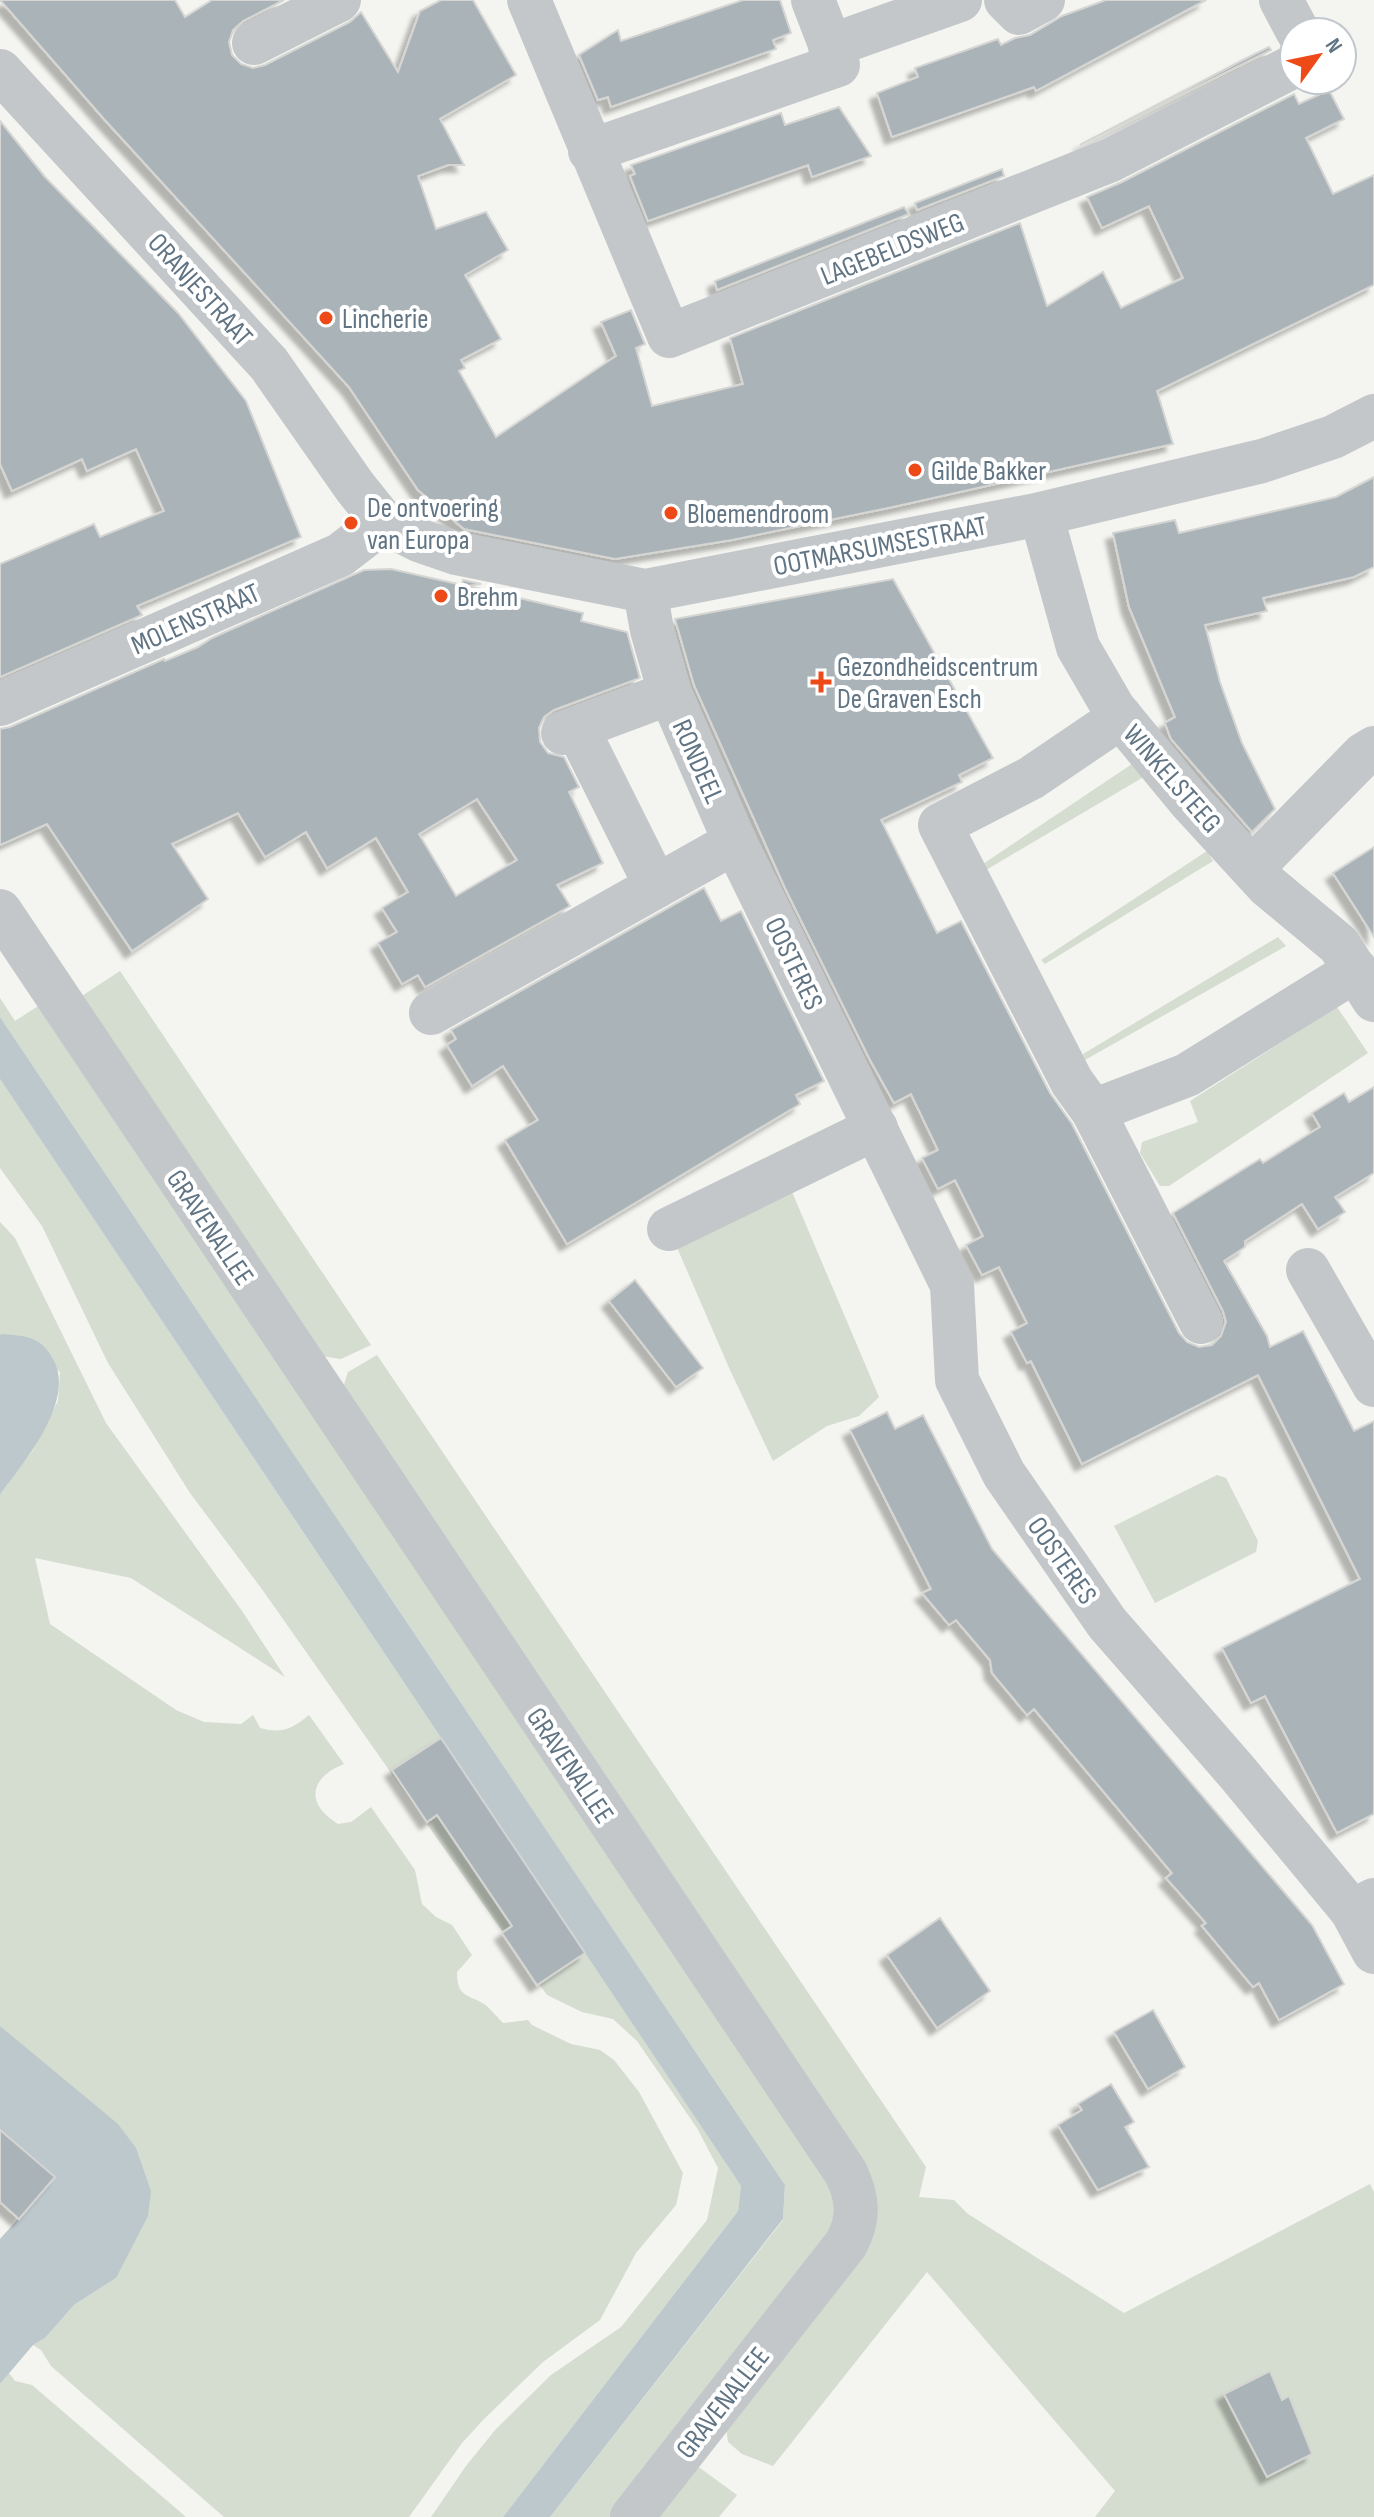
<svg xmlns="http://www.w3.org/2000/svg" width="1374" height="2517" font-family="'Sofia Sans Condensed',sans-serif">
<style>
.green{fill:#d5dcd0}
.water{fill:#bdc8cd}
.building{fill:#aab3b7;stroke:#d5d5d3;stroke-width:2;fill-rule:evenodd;filter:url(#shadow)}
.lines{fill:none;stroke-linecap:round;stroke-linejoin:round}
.minor{stroke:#c3c7ca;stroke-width:44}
.poi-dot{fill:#ed4a17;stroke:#fff;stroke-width:3}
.labels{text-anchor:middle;stroke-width:8;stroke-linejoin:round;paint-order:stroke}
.street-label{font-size:28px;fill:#617483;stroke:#fff}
.poi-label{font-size:28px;fill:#617483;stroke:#fff;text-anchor:start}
</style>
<defs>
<filter id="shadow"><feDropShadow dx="-7" dy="7" stdDeviation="2" flood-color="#0004"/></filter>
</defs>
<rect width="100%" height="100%" fill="#f4f4f0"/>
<!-- green -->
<g class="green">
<path d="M1135,762L1147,775L986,870L983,864Z"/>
<path d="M1207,851L1213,861L1045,964L1041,960Z"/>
<path d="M1278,937L1286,946L1085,1060L1083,1054Z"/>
<path d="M120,971L371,1345L341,1359L306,1354L74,1001Z"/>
<path d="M52,997L837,2178L845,2212L616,2517H550L783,2220L785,2185L0,1017V998L15,1021Z"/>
<path d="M1337,1007L1368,1053L1169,1186H1160L1140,1153L1142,1142L1198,1122L1190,1101Z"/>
<path d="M0,1079L741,2186L738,2211L503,2517H431L466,2466L496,2429L551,2375L621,2327L707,2220L718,2168L697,2128L637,2041L613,2019L582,2012L547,1995L264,1592L190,1493L108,1363L42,1226L0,1168Z"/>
<path d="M784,1173L879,1397L859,1416L827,1426L773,1461L730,1370L669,1229Z"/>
<path d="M0,1222L15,1238L106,1423L242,1611L285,1677L131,1578L35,1558L50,1624L176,1710L204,1722L241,1724L253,1715L260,1728C282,1734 292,1729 309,1715L344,1764C309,1778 305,1804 338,1824L351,1822L371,1807L415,1870L422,1904L436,1917L452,1925L472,1955L457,1972C457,1998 468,1994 484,2004C491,2009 497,2017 503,2023L528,2020L532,2025L571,2044L600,2050L614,2060L639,2092L683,2173L676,2205L636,2253L600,2320L543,2362L484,2419L462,2443L409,2517H224L51,2366L41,2350L33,2345L45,2338L74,2305L116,2278L73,2089L0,2026V1495L33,1450L58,1401L60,1372L3,1334L0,1335Z"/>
<path d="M377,1355L926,2167L919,2197L954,2200L968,2214L1124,2313L1370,2184L1374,2192V2517H1095L1115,2491L927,2272L773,2466L742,2454L728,2442L725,2419L865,2239L339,1401L348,1372Z"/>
<path d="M1217,1475L1226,1478L1258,1541L1256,1552L1155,1603L1114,1526Z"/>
<path d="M9,2373L15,2381L32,2385L186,2517H0V2384Z"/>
<path d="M686,2467L700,2468L737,2495L719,2517H648Z"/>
</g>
<!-- water -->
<g class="water">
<path d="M0,1017L785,2185L783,2219L550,2517H503L738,2211L741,2186L0,1079Z"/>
<path d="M2,1334C28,1336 42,1337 54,1361C75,1402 24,1462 0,1495V1335Z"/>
<path d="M0,2026L118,2124L136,2148L151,2191L148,2216L116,2278L74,2305L45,2338L33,2345L0,2384V2239L55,2177L0,2130Z"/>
</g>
<!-- building -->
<g class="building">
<path d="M0,0H175L185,17L212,0H284L243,21L233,30L229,42L232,55L241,64L253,68L265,65L350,22L361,12L398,72L420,11L441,0H473L516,75L440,119L464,165H448L418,176L436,229L486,212L508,250L465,275L501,339L461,360L465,368L459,371L496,437L616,356L601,322L631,310L645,344L636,348L652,406L743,384L730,338L1020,223L1047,306L1103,272L1121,308L1183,278L1149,206L1102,228L1087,197L1122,182L1294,94L1299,104L1329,90L1344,119L1306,138L1333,194L1374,175V285L1157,391L1173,444L893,507L732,540L615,559L464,529L418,490L349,387L104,119Z"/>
<path d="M743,0H780L791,33L773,40L776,49L611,107L608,97L598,100L579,55L618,30L621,41Z"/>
<path d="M1106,0H1206L1036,91L1034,87L892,137L877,93L918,77L915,68L998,39L1001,45L1015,38L1030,35L1062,16Z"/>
<path d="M1269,47L1271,50L1080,145L1245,59Z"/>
<path d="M839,107L871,156L812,177L808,165L648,221L630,176L635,174L631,165L781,113L785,125Z"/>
<path d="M0,121L45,177L178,313L246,401L301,537L137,606L142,615L0,677V564L94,524L100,537L164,511L136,449L87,471L82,459L12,491L0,464Z"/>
<path d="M1002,169L1004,176L917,210L915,203Z"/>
<path d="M904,207L909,214L717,290L715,281Z"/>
<path d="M1374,477V567L1354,577L1263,598L1267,611L1205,625L1220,682L1242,743L1275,809L1252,832L1171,739L1165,723L1175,717L1129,607L1113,533L1175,520L1179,533L1336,497Z"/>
<path d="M391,569L462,585L463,580L481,584L468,586L583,613L581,621L627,632L640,678L554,710L544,717L539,728L540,742L548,753L564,757L579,787L569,792L603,863L557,885L570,906L425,987L418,975L402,984L378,943L397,932L382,908L408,892L376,838L327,868L306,832L265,857L238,813L172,844L208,899L132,951L47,824L0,845V729L10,727L164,659L165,661L198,647L212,638L364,570ZM477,799L517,860L456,896L419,834Z"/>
<path d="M893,579L993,758L959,775L962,782L881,820L937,933L961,921L1050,1093L1072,1124L1179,1333L1187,1342L1199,1347L1212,1345L1221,1336L1226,1322L1223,1311L1173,1213L1260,1159L1263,1163L1320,1127L1312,1113L1344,1093L1349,1102L1374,1087V1173L1335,1197L1345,1212L1318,1229L1302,1204L1245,1241V1247L1224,1261L1267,1336L1270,1347L1303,1331L1354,1431L1374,1421V1814L1337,1833L1265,1696L1251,1703L1222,1648L1360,1579L1258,1375L1082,1464L1031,1361L1027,1363L1011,1332L1027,1323L999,1267L982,1275L966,1245L983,1236L955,1180L938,1189L922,1158L938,1150L911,1094L894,1103L869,1058L785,888L694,685L675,619Z"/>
<path d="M1374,847V937L1333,873Z"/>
<path d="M704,888L721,921L741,911L824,1081L796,1095L800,1104L567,1244L505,1140L538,1120L503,1066L472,1086L447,1045L456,1039L451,1030Z"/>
<path d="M635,1280L703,1368L676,1387L609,1301Z"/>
<path d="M887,1412L895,1429L923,1415L992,1549L1312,1925L1344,1984L1279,2020L1259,1983L1253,1987L1202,1926L1206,1923L1166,1878L1172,1873L1034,1709L1027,1715L992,1673L990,1660L956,1620L949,1625L922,1593L931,1589L850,1430Z"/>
<path d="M441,1738L585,1953L537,1985L502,1933L512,1926L437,1815L427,1822L392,1770Z"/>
<path d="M940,1918L990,1991L937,2028L887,1955Z"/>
<path d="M1153,2010L1185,2067L1148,2089L1114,2032Z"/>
<path d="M1111,2084L1134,2122L1125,2127L1149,2167L1098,2190L1058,2125L1082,2110L1078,2104Z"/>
<path d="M0,2130L55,2177L19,2219L0,2202Z"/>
<path d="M1270,2371L1282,2400L1289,2396L1312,2454L1267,2477L1224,2394Z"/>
</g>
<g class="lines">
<!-- minor -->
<g class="minor">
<path d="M529,0L669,336L1111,160L1294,66"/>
<path d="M1006,0L1019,13L1043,0"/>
<path d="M1281,0L1298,32"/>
<path d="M254,43L339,0"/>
<path d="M830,46L960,0"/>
<path d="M0,71L269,364L355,487L383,522L421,541L456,553L645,591L1041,514L1262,461L1333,437L1374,416"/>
<path d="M590,151L838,65L813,0"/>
<path d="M1041,514L1078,647L1114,709L1189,800L1268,886L1339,945L1374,1000"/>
<path d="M0,704L340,555L383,522"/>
<path d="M1121,717L1031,778L940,825L1072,1082L1093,1111L1201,1322"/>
<path d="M577,728L656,886"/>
<path d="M563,733L670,693"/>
<path d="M735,842L952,1285L957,1380L1004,1474L1107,1623L1236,1771L1352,1911L1374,1900"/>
<path d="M1252,868L1364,754L1374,748"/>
<path d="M0,911L846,2173C858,2198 860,2219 846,2244L632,2517"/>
<path d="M431,1013L735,842L670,693L652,630L645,591"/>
<path d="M1093,1111L1187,1075L1356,970"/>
<path d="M669,1229L876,1128"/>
<path d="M1308,1270L1374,1385"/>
<path d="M1352,1911L1374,1952"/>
</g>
</g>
<!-- markers -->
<g class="poi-dot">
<circle cx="326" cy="318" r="8"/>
<circle cx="915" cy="470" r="8"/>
<circle cx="671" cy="513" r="8"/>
<circle cx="351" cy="523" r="8"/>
<circle cx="441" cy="596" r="8"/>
<path d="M817 670h8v8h8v8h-8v8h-8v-8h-8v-8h8z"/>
</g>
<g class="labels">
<!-- street labels -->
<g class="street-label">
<text transform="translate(892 248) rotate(-22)" y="10">LAGEBELDSWEG</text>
<text transform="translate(201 289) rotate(48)" y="10">ORANJESTRAAT</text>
<text transform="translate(880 545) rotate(-11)" y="10">OOTMARSUMSESTRAAT</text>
<text transform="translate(195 618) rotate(-24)" y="10">MOLENSTRAAT</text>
<text transform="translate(699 761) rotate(66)" y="10">RONDEEL</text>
<text transform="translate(1173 778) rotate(49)" y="10">WINKELSTEEG</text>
<text transform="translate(795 963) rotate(64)" y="10">OOSTERES</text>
<text transform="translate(211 1227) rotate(56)" y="10">GRAVENALLEE</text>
<text transform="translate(1063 1560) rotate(55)" y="10">OOSTERES</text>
<text transform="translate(571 1765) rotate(56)" y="10">GRAVENALLEE</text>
<text transform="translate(722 2402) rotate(-52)" y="10">GRAVENALLEE</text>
</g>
<!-- poi labels -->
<g class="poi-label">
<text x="342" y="328">Lincherie</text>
<text x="931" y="480">Gilde Bakker</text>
<text x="367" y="517">De ontvoering<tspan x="367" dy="32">van Europa</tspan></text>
<text x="687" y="523">Bloemendroom</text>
<text x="457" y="606">Brehm</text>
<text x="837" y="676">Gezondheidscentrum<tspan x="837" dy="32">De Graven Esch</tspan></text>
</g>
</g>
<!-- north arrow -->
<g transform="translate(1318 56) rotate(57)"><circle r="38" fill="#ffffff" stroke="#c0c7cd" stroke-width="2"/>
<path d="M0-6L14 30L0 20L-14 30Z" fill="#ed4a17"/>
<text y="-12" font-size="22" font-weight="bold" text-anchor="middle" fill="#617483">N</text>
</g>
</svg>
